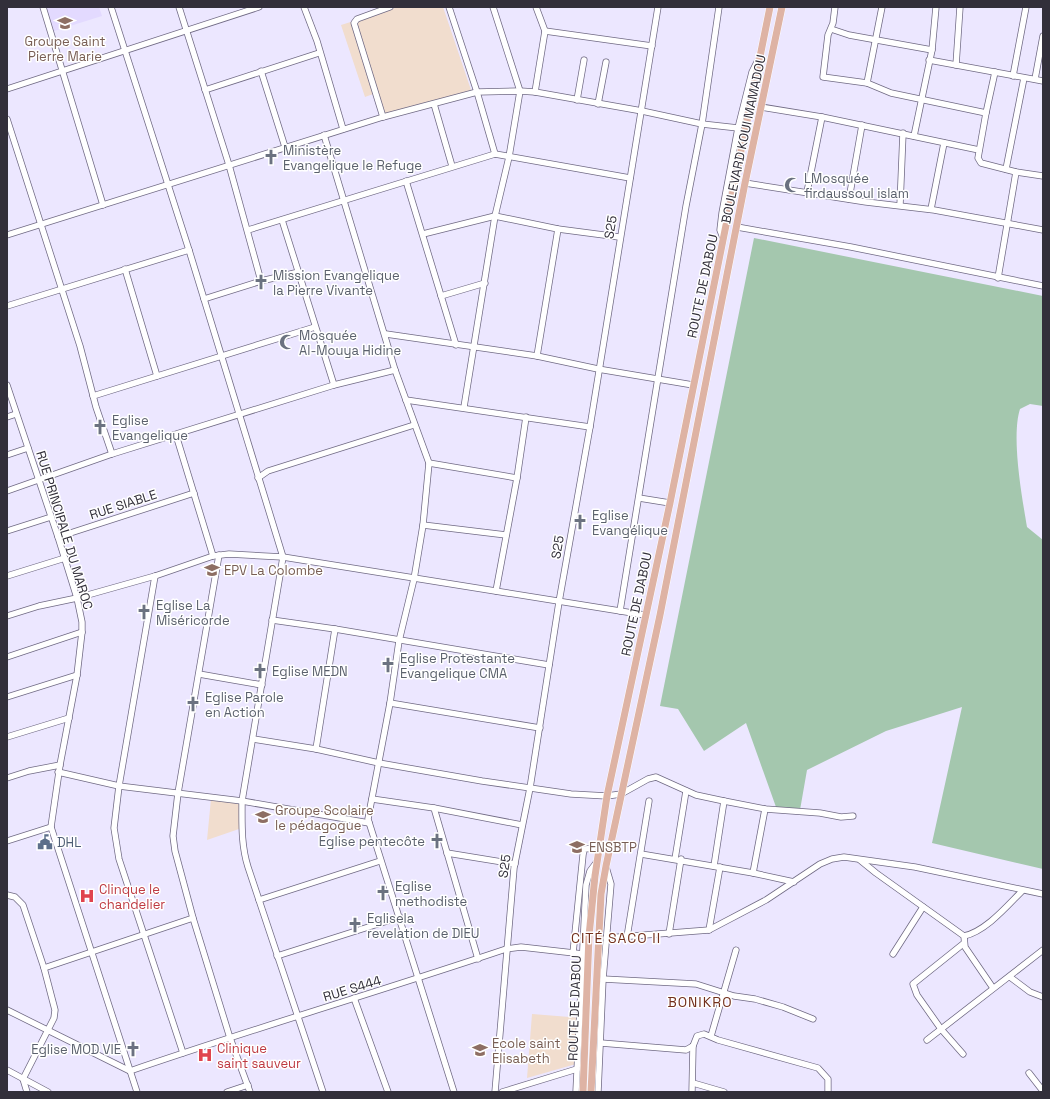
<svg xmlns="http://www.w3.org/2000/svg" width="1050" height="1099" font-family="'Space Grotesk',sans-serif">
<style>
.commercial{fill:#f1ddce}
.built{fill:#e3daff}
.green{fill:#a4c7ae}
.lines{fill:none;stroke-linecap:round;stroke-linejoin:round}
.minor-casing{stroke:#706a84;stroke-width:7}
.major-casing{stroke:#fff;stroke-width:8}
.minor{stroke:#fff;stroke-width:5.5}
.major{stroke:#deb3a4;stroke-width:7}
.labels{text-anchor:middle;stroke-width:3;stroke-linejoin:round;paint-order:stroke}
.education-label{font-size:13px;fill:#785e54;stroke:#fff;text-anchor:start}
.street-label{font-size:13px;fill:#322f3a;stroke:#fff}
.worship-label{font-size:13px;fill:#5b616d;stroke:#fff;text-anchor:start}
.service-label{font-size:13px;fill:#4e5e75;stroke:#fff;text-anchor:start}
.health-label{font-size:13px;fill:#be3a42;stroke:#fff;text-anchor:start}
.neighbourhood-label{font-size:14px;letter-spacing:1px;fill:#73301c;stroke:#fff}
</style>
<rect width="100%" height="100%" fill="#ece7ff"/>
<!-- commercial -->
<g class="commercial">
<path d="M398,7H443L471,90L439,102L383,114L376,93L365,97L341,25Z"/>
<path d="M211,799L240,804L239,829L207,840Z"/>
<path d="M532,1014L582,1018L583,1062L527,1078Z"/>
</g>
<!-- built -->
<path class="built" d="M46,7H99L102,16L54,31Z"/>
<!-- green -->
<path class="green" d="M754,238L1043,296V406L1030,404L1020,409C1011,437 1022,497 1027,527L1043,540V869L932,843L962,707L886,731L807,770L800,810L776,807L746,723L704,751L678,709L660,706Z"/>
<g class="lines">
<!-- minor casing -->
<g class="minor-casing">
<g id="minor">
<path d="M43,7L103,205"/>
<path d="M111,7L189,250L283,557L242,801C242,824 241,845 248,867L323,1092"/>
<path d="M179,7L229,165L261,281"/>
<path d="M304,7L317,41L343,129"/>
<path d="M449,7L477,92L495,154"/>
<path d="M835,7L833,23L828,35L823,77L867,83L891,93L986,113L978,158L981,163L1016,172L1043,176"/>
<path d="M831,29L849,35L932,50"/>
<path d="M545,31L652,46"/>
<path d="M929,60L1043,81"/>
<path d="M956,65L960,7"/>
<path d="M261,71L285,147"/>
<path d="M1013,76L1026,7"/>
<path d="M1035,79L1043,36"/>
<path d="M867,83L882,7"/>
<path d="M7,89L259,7"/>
<path d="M205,90L319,53"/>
<path d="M535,92L545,31L536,7"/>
<path d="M577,100L584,60"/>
<path d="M434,104L452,166"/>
<path d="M598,104L606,62"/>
<path d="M761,107L822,117L979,150"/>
<path d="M986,113L995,72"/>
<path d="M383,117L354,23L357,19L390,7"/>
<path d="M7,119L80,346L96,407L112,454"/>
<path d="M324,135L395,370L429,463L423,525L414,579L399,641L390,703L368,819L454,1092"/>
<path d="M914,136L932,50L936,7"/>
<path d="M1006,169L1024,78"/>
<path d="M406,181L456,345"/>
<path d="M745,183L866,202L934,210L1043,230"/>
<path d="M807,192L822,117"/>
<path d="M849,199L862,125"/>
<path d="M900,205L903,133"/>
<path d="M931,209L944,143"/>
<path d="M282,220L334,385"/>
<path d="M737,227L851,247L1043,286"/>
<path d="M248,230L495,154L630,178"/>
<path d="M423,234L495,216L558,229L619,237"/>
<path d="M7,235L383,117L477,92L520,91L535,92L642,111L702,124L738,128"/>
<path d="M723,238L720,230L722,213L738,128L752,72L757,62"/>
<path d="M125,269L157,376"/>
<path d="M998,278L1016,172"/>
<path d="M441,296L485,283"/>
<path d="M204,299L261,281L299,272"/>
<path d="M7,306L189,250"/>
<path d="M386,334L537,356L598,369L693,385"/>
<path d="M537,356L558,229"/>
<path d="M7,385L58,537L77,598L82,622V632L77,675L60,765L51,827L137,1092"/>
<path d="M93,396L315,327"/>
<path d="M406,400L590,427"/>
<path d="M464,407L495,216L509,157L520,91L493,7"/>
<path d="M7,417L16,414"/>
<path d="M176,435L213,556"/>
<path d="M7,455L28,448"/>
<path d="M429,463L517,478"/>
<path d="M258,478L268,471L414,425"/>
<path d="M7,491L112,454L334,385L395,370"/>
<path d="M639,498L670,503"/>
<path d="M423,525L506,535"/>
<path d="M7,531L51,517"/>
<path d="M58,537L194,493"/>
<path d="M219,555L178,793L173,836L175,851L193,918L230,1038L250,1092"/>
<path d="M7,576L65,558"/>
<path d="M155,576L119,786L114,828L119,859L183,1053"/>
<path d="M496,591L517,478L526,417"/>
<path d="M620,611L686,206L702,124L719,7"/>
<path d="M7,616L39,606L77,598L155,576L213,556L229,554L283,557L645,615"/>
<path d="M272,620L335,629L549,665"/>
<path d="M7,657L82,632"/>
<path d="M199,674L262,685"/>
<path d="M7,697L77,675"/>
<path d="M390,703L540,728"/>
<path d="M7,737L69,718"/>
<path d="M253,739L316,749L379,763L482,781L571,794L607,796L621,794L648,779L656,777L696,795L724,801L765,809L820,813L841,817L853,816"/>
<path d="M316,749L335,629"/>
<path d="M58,772L119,786L242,801L369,823"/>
<path d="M7,778L29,771L60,765"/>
<path d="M372,799L434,808L522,825"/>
<path d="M434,808L478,959"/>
<path d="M7,841L51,827"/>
<path d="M447,853L515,864"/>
<path d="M641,854L753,873L794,882"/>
<path d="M675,859L686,791"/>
<path d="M860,860L876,873L964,936L965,947L993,988"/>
<path d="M714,866L724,801"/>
<path d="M753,873L765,809"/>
<path d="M7,895L15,897L23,905L44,968L55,1010L54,1018L23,1079L27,1092"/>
<path d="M259,900L380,861"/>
<path d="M709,930L720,867"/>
<path d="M669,934L681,859"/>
<path d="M964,936C986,931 1006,907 1022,891"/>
<path d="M627,937L649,801"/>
<path d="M606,938L709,930L766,900L820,864L832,859L844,857L915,867L1043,894"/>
<path d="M573,953L583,855L584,849L599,848"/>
<path d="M893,954L923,907"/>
<path d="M277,956L400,917"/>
<path d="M44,968L193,918"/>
<path d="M1010,977L1030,992L1043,997"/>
<path d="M603,979L696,984L734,996L755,999L783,1007L813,1019"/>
<path d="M354,998L388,1092"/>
<path d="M7,1010L130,1071C255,1028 381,991 506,949L521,947L583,954"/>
<path d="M711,1036L736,950"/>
<path d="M927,1040L1043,950"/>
<path d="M601,1043L686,1050L693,1046L697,1036L704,1034L718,1040L818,1068L828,1079V1092"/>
<path d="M963,1054L941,1029L917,995L913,984L963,944"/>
<path d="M7,1070L48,1092"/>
<path d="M1029,1073L1043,1091"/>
<path d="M693,1083L724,1092"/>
<path d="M227,1092L248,1085"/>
<path d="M495,1092L514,868L530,788L559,602L590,427L658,7"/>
<path d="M502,1092L577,1069"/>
<path d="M576,1092L586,885L590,871L596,863"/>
<path d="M598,1092L603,979L611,884L606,867"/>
<path d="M692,1092L693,1046"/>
</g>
</g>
<!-- major casing -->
<g class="major-casing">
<g id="major">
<path d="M583,1092L589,936L595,876L607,796L670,503L770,7"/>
<path d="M591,1092L601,894L606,866L660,615L745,183L782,7"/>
</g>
</g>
<!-- minor -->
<use href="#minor" class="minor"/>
<!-- major -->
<use href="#major" class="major"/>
</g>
<!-- icons -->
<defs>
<g id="school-bare" transform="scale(1.2)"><path d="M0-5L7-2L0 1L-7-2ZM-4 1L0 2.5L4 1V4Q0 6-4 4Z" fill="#8d6e63" stroke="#fff" stroke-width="2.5" paint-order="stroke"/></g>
<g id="church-bare" transform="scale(1.2)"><path d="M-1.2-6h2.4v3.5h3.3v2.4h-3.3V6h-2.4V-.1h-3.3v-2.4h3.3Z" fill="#6b7280" stroke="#fff" stroke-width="2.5" paint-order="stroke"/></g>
<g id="mosque-bare" transform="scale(1.2)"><path d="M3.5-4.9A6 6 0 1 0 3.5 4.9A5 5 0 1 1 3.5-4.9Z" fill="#6b7280" stroke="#fff" stroke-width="2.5" paint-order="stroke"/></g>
<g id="civic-bare" transform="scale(1.2)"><path d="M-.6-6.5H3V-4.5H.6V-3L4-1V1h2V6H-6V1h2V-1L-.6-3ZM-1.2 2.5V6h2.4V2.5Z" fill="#5c6f8a" stroke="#fff" stroke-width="2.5" paint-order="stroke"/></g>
<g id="university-bare" transform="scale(1.2)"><path d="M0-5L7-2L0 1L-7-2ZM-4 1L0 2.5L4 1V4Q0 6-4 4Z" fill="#8d6e63" stroke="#fff" stroke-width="2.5" paint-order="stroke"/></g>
<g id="hospital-bare" transform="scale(1.2)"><path d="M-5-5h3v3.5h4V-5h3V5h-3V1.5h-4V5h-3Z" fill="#e0444e" stroke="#fff" stroke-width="2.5" paint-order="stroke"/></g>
</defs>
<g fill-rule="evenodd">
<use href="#school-bare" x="65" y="23"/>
<use href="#church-bare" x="271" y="157"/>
<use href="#mosque-bare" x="792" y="185"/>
<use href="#church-bare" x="261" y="282"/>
<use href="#mosque-bare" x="287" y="342"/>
<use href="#church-bare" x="100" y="427"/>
<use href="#church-bare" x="580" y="522"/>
<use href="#school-bare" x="212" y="570"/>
<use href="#church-bare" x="144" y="612"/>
<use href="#church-bare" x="388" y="665"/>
<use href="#church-bare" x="260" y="671"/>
<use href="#church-bare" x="193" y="704"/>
<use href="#school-bare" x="263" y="817"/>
<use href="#church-bare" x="437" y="841"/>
<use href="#civic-bare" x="45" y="842"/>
<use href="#university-bare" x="577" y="847"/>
<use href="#church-bare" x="383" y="893"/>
<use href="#hospital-bare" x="87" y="896"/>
<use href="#church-bare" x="355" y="925"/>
<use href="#church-bare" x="133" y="1049"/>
<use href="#school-bare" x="480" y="1050"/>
<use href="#hospital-bare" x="205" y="1055"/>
</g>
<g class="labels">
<!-- education labels -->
<g class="education-label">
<text x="65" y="46" text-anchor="middle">Groupe Saint<tspan x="65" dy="15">Pierre Marie</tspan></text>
<text x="224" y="575">EPV La Colombe</text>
<text x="275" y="815">Groupe Scolaire<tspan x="275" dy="15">le pédagogue</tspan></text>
<text x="589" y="852">ENSBTP</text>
<text x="492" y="1048">Ecole saint<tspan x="492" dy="15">Elisabeth</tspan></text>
</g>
<!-- street labels -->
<g class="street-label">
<text transform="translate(743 139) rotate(-78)" y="5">BOULEVARD KOUI MAMADOU</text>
<text transform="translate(610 227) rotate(-80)" y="5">S25</text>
<text transform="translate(702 286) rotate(-78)" y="5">ROUTE DE DABOU</text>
<text transform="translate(123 504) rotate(-18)" y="5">RUE SIABLE</text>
<text transform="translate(65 530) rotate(73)" y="5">RUE PRINCIPALE DU MAROC</text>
<text transform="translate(557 547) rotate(-80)" y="5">S25</text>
<text transform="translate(636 604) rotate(-78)" y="5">ROUTE DE DABOU</text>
<text transform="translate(504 866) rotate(-82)" y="5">S25</text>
<text transform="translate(352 988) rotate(-17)" y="5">RUE S444</text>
<text transform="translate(574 1008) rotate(-88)" y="5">ROUTE DE DABOU</text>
</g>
<!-- worship labels -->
<g class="worship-label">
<text x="283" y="155">Ministère<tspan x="283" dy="15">Evangelique le Refuge</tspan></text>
<text x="804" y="183">LMosquée<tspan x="804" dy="15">firdaussoul islam</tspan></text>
<text x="273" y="280">Mission Evangelique<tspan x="273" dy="15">la Pierre Vivante</tspan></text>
<text x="299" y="340">Mosquée<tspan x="299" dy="15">Al-Mouya Hidine</tspan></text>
<text x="112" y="425">Eglise<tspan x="112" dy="15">Evangelique</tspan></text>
<text x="592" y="520">Eglise<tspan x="592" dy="15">Evangélique</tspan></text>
<text x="156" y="610">Eglise La<tspan x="156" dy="15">Miséricorde</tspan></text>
<text x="400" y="663">Eglise Protestante<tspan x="400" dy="15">Evangelique CMA</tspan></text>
<text x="272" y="676">Eglise MEDN</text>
<text x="205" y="702">Eglise Parole<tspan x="205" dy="15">en Action</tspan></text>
<text x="425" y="846" text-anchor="end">Eglise pentecôte</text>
<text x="395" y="891">Eglise<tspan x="395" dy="15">methodiste</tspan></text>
<text x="367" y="923">Eglisela<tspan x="367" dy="15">revelation de DIEU</tspan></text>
<text x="121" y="1054" text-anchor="end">Eglise MOD VIE</text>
</g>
<!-- service labels -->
<g class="service-label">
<text x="57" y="847">DHL</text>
</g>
<!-- health labels -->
<g class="health-label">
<text x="99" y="894">Clinque le<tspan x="99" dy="15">chandelier</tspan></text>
<text x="217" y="1053">Clinique<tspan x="217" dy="15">saint sauveur</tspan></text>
</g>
<!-- neighbourhood labels -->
<g class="neighbourhood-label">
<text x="616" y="943">CITÉ SACO II</text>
<text x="700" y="1007">BONIKRO</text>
</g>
</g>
<!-- border -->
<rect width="1050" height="1099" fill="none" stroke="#322f3a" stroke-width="16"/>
</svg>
